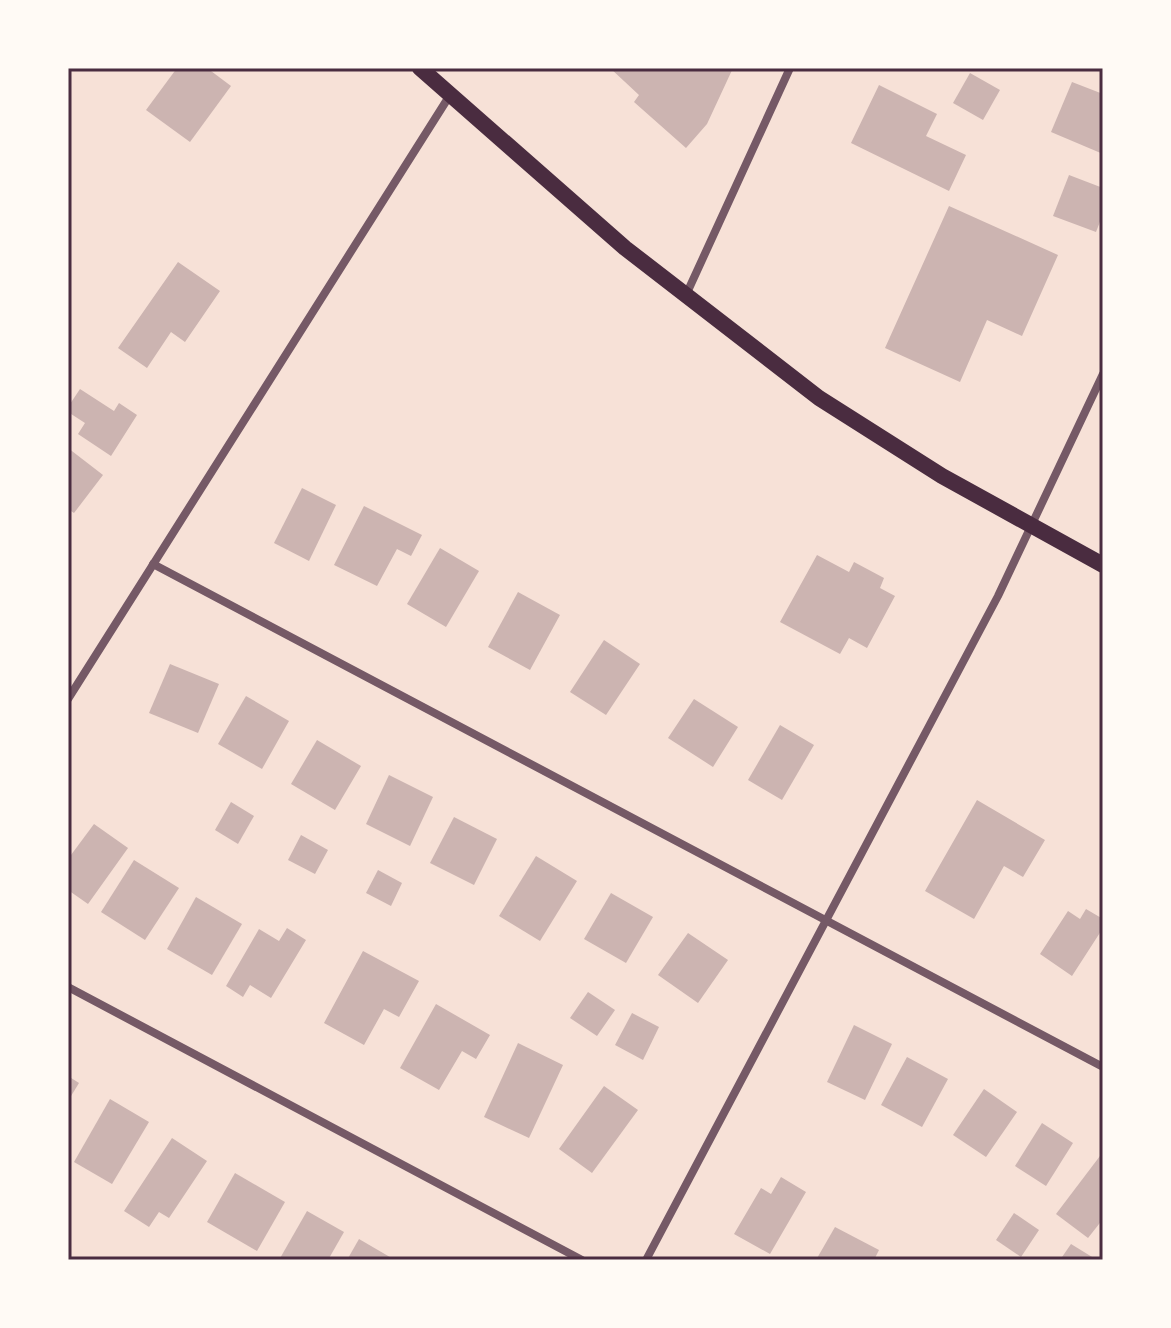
<svg xmlns="http://www.w3.org/2000/svg" width="1171" height="1328" font-family="'Varela Round',sans-serif">
<style>
.building{fill:#ccb4b1}
.lines{fill:none;stroke-linecap:round;stroke-linejoin:round}
.minor{stroke:#755966;stroke-width:8}
.secondary{stroke:#4a2c40;stroke-width:16}
.neatline{fill:none;stroke:#4a2c40;stroke-width:3}
</style>
<rect width="100%" height="100%" fill="#f7e1d7"/>
<!-- building -->
<g class="building">
<path d="M177,68H207L231,86L190,142L146,110Z"/>
<path d="M610,68H733L707,124L686,148L634,102L639,95Z"/>
<path d="M970,73L1000,90L983,120L953,103Z"/>
<path d="M1072,82L1103,94V154L1051,132Z"/>
<path d="M879,85L937,114L926,136L966,155L949,191L851,143Z"/>
<path d="M1069,175L1103,188V214L1096,232L1053,216Z"/>
<path d="M949,206L1058,255L1022,336L987,320L960,382L885,348Z"/>
<path d="M178,262L220,291L185,342L171,332L147,368L118,348Z"/>
<path d="M80,389L114,411L119,403L137,415L111,456L78,434L85,423L68,412V407Z"/>
<path d="M68,448L103,475L74,513L68,509Z"/>
<path d="M302,488L336,505L309,561L274,543Z"/>
<path d="M364,506L422,535L411,556L397,549L377,586L334,565Z"/>
<path d="M440,548L479,571L446,627L407,604Z"/>
<path d="M817,555L849,572L854,562L884,578L880,588L895,596L867,648L849,638L840,654L780,622Z"/>
<path d="M518,592L560,615L530,670L488,647Z"/>
<path d="M604,640L640,664L606,715L570,692Z"/>
<path d="M170,664L219,684L198,733L149,713Z"/>
<path d="M246,696L289,721L262,769L218,744Z"/>
<path d="M694,699L738,727L713,767L668,738Z"/>
<path d="M780,725L814,745L782,800L748,780Z"/>
<path d="M317,740L361,766L335,810L291,784Z"/>
<path d="M389,775L433,797L410,846L366,824Z"/>
<path d="M977,800L1045,840L1023,877L1004,866L974,919L925,891Z"/>
<path d="M231,802L254,816L238,844L215,830Z"/>
<path d="M454,817L497,839L474,885L430,863Z"/>
<path d="M94,824L128,848L88,904L68,890V859Z"/>
<path d="M301,835L328,850L315,874L288,860Z"/>
<path d="M536,856L577,881L540,941L499,916Z"/>
<path d="M134,860L179,888L145,940L101,912Z"/>
<path d="M378,870L402,883L391,906L366,893Z"/>
<path d="M611,893L653,917L626,963L584,939Z"/>
<path d="M196,897L242,924L212,975L167,949Z"/>
<path d="M1086,909L1103,919V928L1072,976L1040,954L1068,911L1080,919Z"/>
<path d="M287,928L306,940L271,998L250,985L243,997L226,986L259,929L279,941Z"/>
<path d="M688,933L728,960L698,1003L658,975Z"/>
<path d="M363,951L419,981L399,1017L384,1009L364,1045L324,1023Z"/>
<path d="M588,992L615,1010L597,1036L570,1018Z"/>
<path d="M436,1004L490,1035L476,1059L462,1051L439,1090L400,1068Z"/>
<path d="M632,1013L659,1027L643,1060L615,1045Z"/>
<path d="M854,1025L892,1044L865,1100L827,1082Z"/>
<path d="M518,1043L563,1065L529,1138L484,1117Z"/>
<path d="M907,1057L948,1079L922,1127L881,1105Z"/>
<path d="M68,1076L79,1083L68,1101Z"/>
<path d="M604,1086L638,1110L592,1173L559,1149Z"/>
<path d="M984,1089L1017,1112L986,1157L953,1135Z"/>
<path d="M110,1099L149,1122L112,1184L74,1162Z"/>
<path d="M1042,1123L1073,1143L1046,1186L1015,1166Z"/>
<path d="M172,1138L207,1161L169,1218L159,1212L149,1227L124,1211Z"/>
<path d="M1103,1152V1219L1088,1238L1056,1214Z"/>
<path d="M235,1173L285,1202L257,1251L207,1222Z"/>
<path d="M781,1177L806,1192L770,1254L734,1234L761,1188L771,1194Z"/>
<path d="M307,1211L344,1232L328,1260H279Z"/>
<path d="M1014,1213L1039,1230L1021,1257L996,1240Z"/>
<path d="M835,1227L879,1250L874,1260H816Z"/>
<path d="M359,1239L395,1260H347Z"/>
<path d="M1071,1244L1097,1260H1060Z"/>
</g>
<g class="lines">
<!-- minor -->
<g class="minor">
<path d="M686,295L790,68"/>
<path d="M153,564L1103,1067"/>
<path d="M68,699L450,95"/>
<path d="M68,987L582,1260"/>
<path d="M646,1260L998,596L1103,374"/>
</g>
<!-- secondary -->
<path class="secondary" d="M420,68L625,248L819,398L942,476L1103,565"/>
</g>
<!-- border -->
<rect width="1171" height="1328" fill="none" stroke="#fffaf5" stroke-width="140"/>
<rect x="70" y="70" width="1031" height="1188" class="neatline"/>
</svg>
